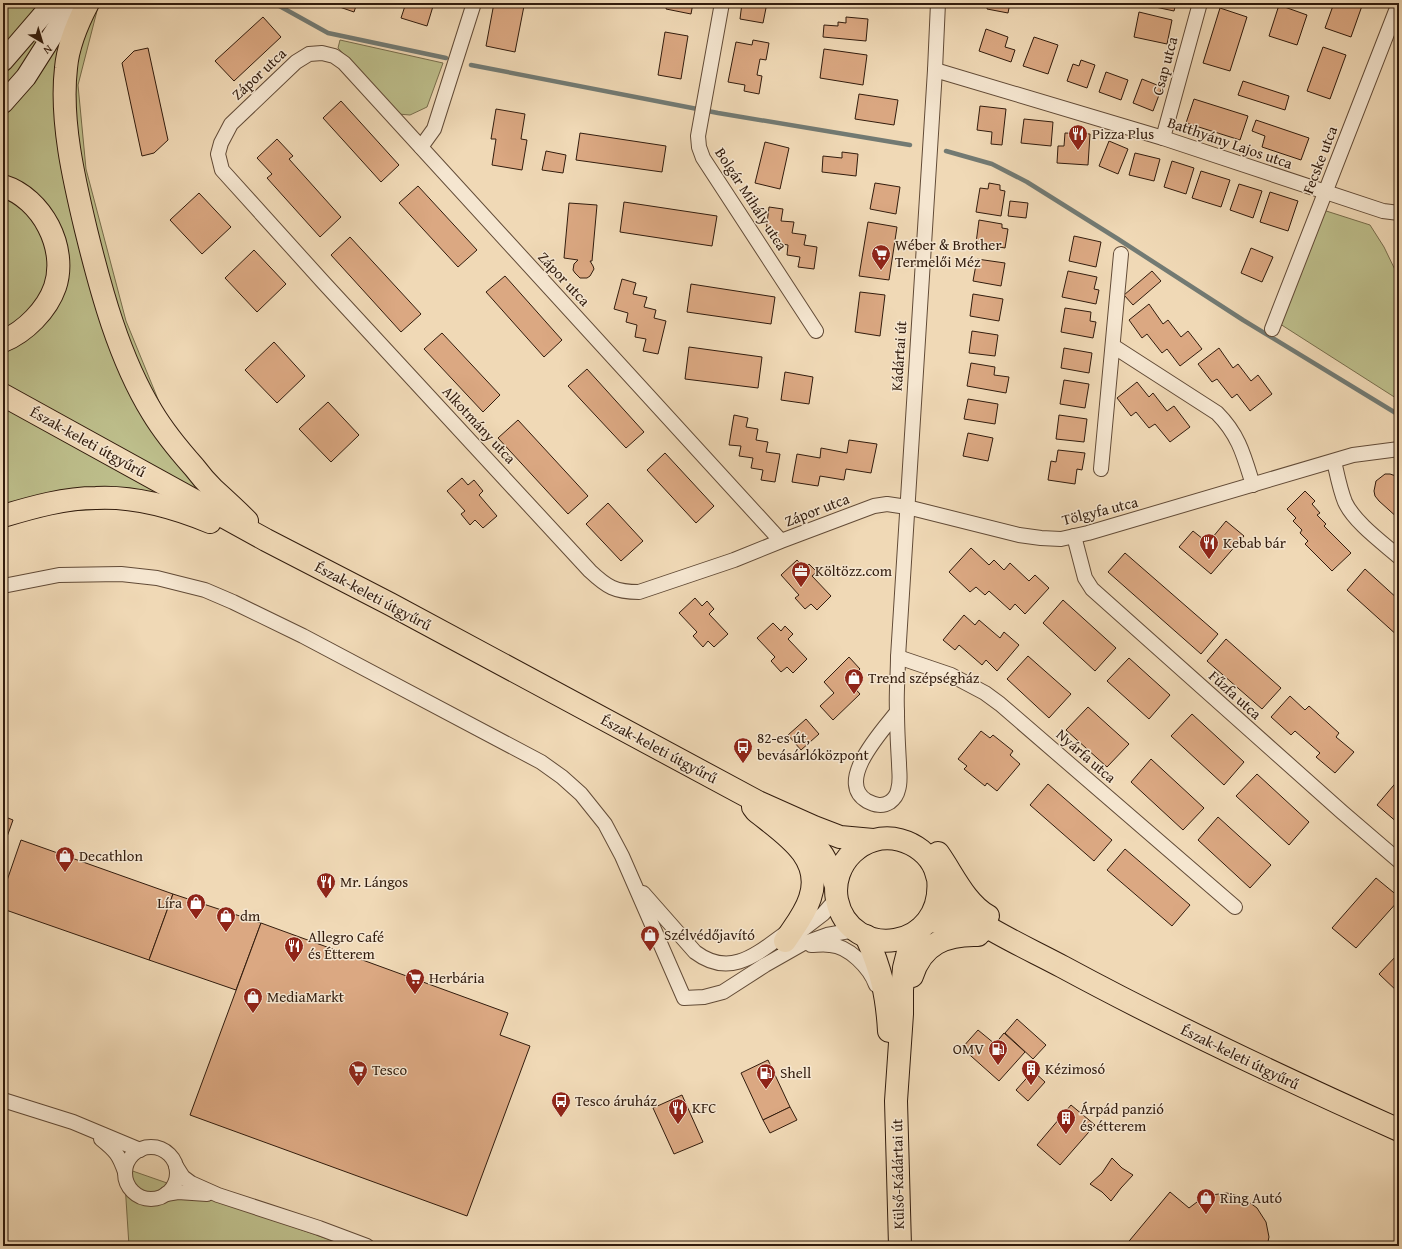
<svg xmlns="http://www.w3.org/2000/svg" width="1402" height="1249" font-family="'Gentium Book Plus',serif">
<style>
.green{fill:#bdbe8b;stroke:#786d4c}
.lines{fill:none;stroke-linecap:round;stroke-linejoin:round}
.stream{stroke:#727a73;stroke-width:4.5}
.building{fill:#dba882;stroke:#321c0d}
.minor-casing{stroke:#624b37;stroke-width:16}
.secondary-casing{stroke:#321c0d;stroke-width:22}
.primary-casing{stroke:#321c0d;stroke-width:24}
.minor{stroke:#f5e6d0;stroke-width:14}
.secondary{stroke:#f5e6d0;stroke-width:20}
.primary{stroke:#f0d9b6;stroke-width:22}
.labels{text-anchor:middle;stroke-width:3;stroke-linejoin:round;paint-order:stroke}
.street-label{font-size:15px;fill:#321c0d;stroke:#f5e6d0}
.poi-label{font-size:15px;fill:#321c0d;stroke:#f5e6d0;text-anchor:start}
</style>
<rect width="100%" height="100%" fill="#f0d9b6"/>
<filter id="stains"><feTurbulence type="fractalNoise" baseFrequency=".005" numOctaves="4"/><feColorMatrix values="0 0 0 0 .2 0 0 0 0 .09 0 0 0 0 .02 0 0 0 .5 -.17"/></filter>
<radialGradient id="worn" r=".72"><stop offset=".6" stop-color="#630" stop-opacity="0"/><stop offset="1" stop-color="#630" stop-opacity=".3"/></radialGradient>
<!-- green -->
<g class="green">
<path d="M3,3H99L78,85L86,169L126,321L171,431L222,513L155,506L19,514L3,519Z"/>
<path d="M340,40L443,63L427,107L410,115L398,114L338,48Z"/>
<path d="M1320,209L1370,225L1384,247L1399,278V400L1277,322Z"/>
<path d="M124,1168L348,1246H129Z"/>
</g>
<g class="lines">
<!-- stream -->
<g class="stream">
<path d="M274,3L328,33L446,58"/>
<path d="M471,65L718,113L910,145"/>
<path d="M946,151L992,164L1027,182L1118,239L1243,320L1399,415"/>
</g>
</g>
<!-- building -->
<g class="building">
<path d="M331,3H357L354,12L331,4Z"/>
<path d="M406,3H434L427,26L401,18Z"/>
<path d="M494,3H510L524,6L515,52L486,46Z"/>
<path d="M667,3H693L691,14L666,9Z"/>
<path d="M742,3H767L763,23L740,19Z"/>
<path d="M796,3H811L810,6Z"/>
<path d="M988,3H1010L1008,13L987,9Z"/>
<path d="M1147,3H1176L1174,11L1146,5Z"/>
<path d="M1334,3H1363L1351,37L1325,28Z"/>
<path d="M1279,5L1307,15L1297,45L1269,36Z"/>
<path d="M1220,8L1247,17L1230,71L1203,63Z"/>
<path d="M1139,12L1172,20L1167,44L1134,37Z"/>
<path d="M263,17L281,37L234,81L215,61Z"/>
<path d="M846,17L868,19L866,41L823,37L824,25L838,26V22L846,23Z"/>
<path d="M986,29L1008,37L1005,47L1015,50L1011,62L979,51Z"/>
<path d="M665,32L688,36L681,79L658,75Z"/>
<path d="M1034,37L1058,45L1048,74L1023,66Z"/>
<path d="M753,40L769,43L766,60L760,59L757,75L762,76L759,94L744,91L745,85L728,82L736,42L752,45Z"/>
<path d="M1323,47L1346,55L1330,99L1307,91Z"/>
<path d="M148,48L168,140L154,153L142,156L122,63L134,51Z"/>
<path d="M824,49L867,55L863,85L820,78Z"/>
<path d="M1081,60L1095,65L1087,88L1067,81L1073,64L1079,66Z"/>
<path d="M1106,72L1128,80L1121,100L1099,92Z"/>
<path d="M1142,79L1162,87L1153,111L1133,103Z"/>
<path d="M1243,81L1289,96L1285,110L1238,95Z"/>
<path d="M859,94L898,100L894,125L855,119Z"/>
<path d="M1194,99L1248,116L1240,140L1186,123Z"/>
<path d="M341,101L399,165L381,182L323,118Z"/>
<path d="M980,106L1006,109L1002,145L991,144L992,132L977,130Z"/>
<path d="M496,109L525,114L521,139L527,140L522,170L492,165L496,139H491Z"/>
<path d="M1024,119L1053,122L1051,146L1021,143Z"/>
<path d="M1256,120L1309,138L1301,160L1262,147L1265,136L1252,131Z"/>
<path d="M580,133L666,146L662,172L576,160Z"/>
<path d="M1065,133L1090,134L1088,165L1057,163L1058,146H1064Z"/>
<path d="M277,139L293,156L289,159L341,217L320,237L267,178L272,174L257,158Z"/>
<path d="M1109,141L1128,149L1118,174L1099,166Z"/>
<path d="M765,142L789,148L780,189L755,183Z"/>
<path d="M546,151L566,155L563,173L542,170Z"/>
<path d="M842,152L858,154L856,176L822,172L823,156L842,158Z"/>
<path d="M1135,153L1160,159L1154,181L1129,175Z"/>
<path d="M1172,161L1194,168L1186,194L1164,187Z"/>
<path d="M1201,171L1230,180L1221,207L1192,198Z"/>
<path d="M875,183L900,187L896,214L870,209Z"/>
<path d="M989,183L1000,185V190L1005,191L1001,216L976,212L980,188L988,189Z"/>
<path d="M1239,184L1262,191L1253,218L1230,210Z"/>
<path d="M418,186L477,250L458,267L399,203Z"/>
<path d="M1270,192L1298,201L1288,231L1260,222Z"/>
<path d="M199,193L231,227L202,254L170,220Z"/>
<path d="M1010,201L1028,203L1026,218L1008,216Z"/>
<path d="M624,202L717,216L712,246L620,232Z"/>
<path d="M569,203L597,205L592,261H590L593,266L594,269L590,276L587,278H580L575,273L573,270L574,264L578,260L564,258Z"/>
<path d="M769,207L783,209L781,221L794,222L792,233L806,235L804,245L817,247L814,269L798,267L800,257L787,255L788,245L776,243L778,233L766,231Z"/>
<path d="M979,220L1002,224V228L1008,229L1005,248L976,243Z"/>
<path d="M868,222L897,227L889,280L859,276Z"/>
<path d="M1074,236L1101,242L1096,267L1069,261Z"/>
<path d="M350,237L421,314L401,332L331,255Z"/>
<path d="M1251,248L1273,257L1262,282L1241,273Z"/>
<path d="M254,250L286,284L257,312L225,278Z"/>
<path d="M977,259L1005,263L1001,286L973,281Z"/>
<path d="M1068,271L1097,277L1094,289L1099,290L1096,304L1062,297Z"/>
<path d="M1152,271L1161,281L1133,305L1124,295Z"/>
<path d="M505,276L562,340L544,357L486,292Z"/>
<path d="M622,279L636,283L633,294L647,297L644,307L656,310L654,318L666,321L658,354L643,351L646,339L635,337L637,325L626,322L628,313L614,309Z"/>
<path d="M691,284L775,297L771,324L687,312Z"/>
<path d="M860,292L885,295L880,336L855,332Z"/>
<path d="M973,294L1003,299L999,321L970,316Z"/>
<path d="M1149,304L1163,324L1168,320L1181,337L1188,331L1202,349L1180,366L1167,349L1162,353L1147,334L1142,338L1129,320Z"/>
<path d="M1065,308L1091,312L1090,321L1096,322L1093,338L1061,332Z"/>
<path d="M972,331L998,335L995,356L969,353Z"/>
<path d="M442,333L500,395L483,412L424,349Z"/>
<path d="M274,342L305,376L277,403L245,370Z"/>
<path d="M689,347L762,357L758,388L685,379Z"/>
<path d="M1064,348L1092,353L1089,373L1061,368Z"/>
<path d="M1219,348L1233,368L1238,364L1251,381L1258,375L1272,394L1250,411L1237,394L1232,398L1217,379L1212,382L1198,364Z"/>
<path d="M971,363L995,367L994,375L1009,377L1006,393L967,386Z"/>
<path d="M587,369L644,432L626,448L568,386Z"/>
<path d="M785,372L813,377L809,404L781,400Z"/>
<path d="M1064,380L1089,384L1085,408L1060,404Z"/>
<path d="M1137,382L1149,397L1153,393L1167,411L1174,406L1190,427L1170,442L1155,424L1149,428L1136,412L1131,416L1117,398Z"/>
<path d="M968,399L998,404L995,424L964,419Z"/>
<path d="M328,402L359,435L331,462L299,429Z"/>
<path d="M734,415L748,418L746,427L758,429L756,440L768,442L766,452L780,454L775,482L761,480L763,470L751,468L753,458L739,456L741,446L729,445Z"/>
<path d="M1059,415L1087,419L1084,442L1056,439Z"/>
<path d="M518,420L588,496L568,514L498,438Z"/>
<path d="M968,433L993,438L988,461L963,456Z"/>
<path d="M849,440L877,444L871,473L846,469L844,480L820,476L818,486L792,482L797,454L820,458L821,448L847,453Z"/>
<path d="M1058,450L1085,453L1082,470L1077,469L1075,484L1048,480L1051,461L1056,462Z"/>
<path d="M665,453L714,506L696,523L647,470Z"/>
<path d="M1385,474H1390L1399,477V519L1379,501L1375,496L1374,491L1376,481Z"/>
<path d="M462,478L468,485L474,480L483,491L479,495L497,516L483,528L475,520L470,525L461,514L465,511L447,491Z"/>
<path d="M1305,491L1315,501L1312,504L1320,513L1317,515L1326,524L1324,526L1351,553L1332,571L1305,544L1308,541L1300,533L1302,530L1293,521L1296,518L1287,509Z"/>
<path d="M608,503L643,541L621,561L586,524Z"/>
<path d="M1226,521L1244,536L1211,574L1179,547L1193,531L1208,543Z"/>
<path d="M971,548L989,565L994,560L1004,570L1010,563L1029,581L1035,575L1049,588L1025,614L1015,604L1010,610L989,591L985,595L976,587L970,592L949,572Z"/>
<path d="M1125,553L1218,634L1201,654L1108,572Z"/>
<path d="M797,560L805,568L809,564L817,572L812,576L831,596L817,610L811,604L805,609L795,598L799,595L781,575Z"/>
<path d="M1365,569L1399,600V637L1347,590Z"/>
<path d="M695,598L702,606L707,601L714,609L709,614L728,634L714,647L708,641L703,647L693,636L697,632L679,613Z"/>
<path d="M1063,600L1116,648L1095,671L1043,623Z"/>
<path d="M964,615L975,625L979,620L1000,638L1004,632L1019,645L997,671L986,660L982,665L959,645L955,650L943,640Z"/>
<path d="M773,623L781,631L785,626L793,634L788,639L807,659L793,673L787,667L781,672L771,661L775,657L757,638Z"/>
<path d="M1226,639L1281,688L1262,709L1207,661Z"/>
<path d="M1028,656L1071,694L1049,718L1007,679Z"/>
<path d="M849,657L860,669L848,681L860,694L833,720L820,706L834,693L824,682Z"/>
<path d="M1129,658L1170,695L1149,719L1107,681Z"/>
<path d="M1290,696L1305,710L1309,706L1339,733L1336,737L1354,752L1335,773L1316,757L1320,753L1295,731L1291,735L1271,717Z"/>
<path d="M1088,707L1129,744L1107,767L1066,730Z"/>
<path d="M1192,714L1244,762L1224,785L1171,736Z"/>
<path d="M806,719L819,734L801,750L788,735Z"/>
<path d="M981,731L990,738L993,735L1013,751L1010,755L1020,764L997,791L987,783L985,786L964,769L967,766L958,759Z"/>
<path d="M1151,759L1204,808L1183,830L1131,782Z"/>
<path d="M1257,774L1309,822L1289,845L1236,796Z"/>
<path d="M1399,779V824L1377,805Z"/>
<path d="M1048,784L1112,840L1094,861L1030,805Z"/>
<path d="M3,816L13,820L3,848Z"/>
<path d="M1218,817L1271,865L1250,888L1198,840Z"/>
<path d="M21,840L173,894L149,960L3,909V892Z"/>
<path d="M1125,849L1190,905L1172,926L1107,870Z"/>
<path d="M1376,878L1399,897V900L1356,948L1332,928Z"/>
<path d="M173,894L261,923L236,990L149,960Z"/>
<path d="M261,923L508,1013L500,1035L530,1046L467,1216L190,1115Z"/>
<path d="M1397,955L1399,957V993L1379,974Z"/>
<path d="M1017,1019L1046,1045L1033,1059L1005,1033Z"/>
<path d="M978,1030L995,1044L1004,1033L1025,1052L999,1081L962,1048Z"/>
<path d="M768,1060L790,1107L763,1120L741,1073Z"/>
<path d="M1033,1071L1045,1082L1028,1101L1016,1090Z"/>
<path d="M682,1095L703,1142L674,1154L653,1108Z"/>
<path d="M1071,1105L1095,1125L1060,1165L1037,1145Z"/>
<path d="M790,1107L797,1120L770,1133L763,1120Z"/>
<path d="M1112,1158L1122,1168L1133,1175L1121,1188L1111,1201L1102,1192L1090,1184L1102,1173Z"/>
<path d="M1170,1192L1189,1208L1197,1202L1211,1195L1227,1193L1242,1197L1257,1208L1266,1222L1269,1237L1267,1246H1125Z"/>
</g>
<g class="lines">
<!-- minor casing -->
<g class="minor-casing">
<g id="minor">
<path d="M722,3L698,136L699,147L703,158L816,331"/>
<path d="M935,70L1163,138L1383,211L1399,213"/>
<path d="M1163,138L1200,3"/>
<path d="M421,147L434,129L474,3"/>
<path d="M1272,329L1399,3"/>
<path d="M1113,346L1217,413C1239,435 1244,456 1253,485"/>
<path d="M1334,461C1337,474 1340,490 1345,502C1354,522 1383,543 1399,557"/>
<path d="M1101,469L1121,254"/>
<path d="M1074,536L1085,578L1092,589L1342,812L1399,861"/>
<path d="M781,541L734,560L639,592C615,592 607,587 590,571L324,283L222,170L218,154L221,143L231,124L296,62L309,54L322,53L334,56L344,63L781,541L874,506L887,504L907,507L1019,535L1041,538L1061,539L1088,533L1353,455L1399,449"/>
<path d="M3,586L59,575L121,574L157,578L205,590L233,602L303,636L541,762L562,777L581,794L605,824L622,856L684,998L704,997L723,992L765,965L802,944L827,935L855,930"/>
<path d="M898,657L951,675L985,693L1000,704L1235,907"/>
<path d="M897,712C883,730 834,782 867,801C875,805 882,807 890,802C894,799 897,795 898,790C901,781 899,772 899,763C898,746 897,728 897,711C896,693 898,675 898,657L935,70L938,3"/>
<path d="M643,893L695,952C732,980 760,951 790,930"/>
<path d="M793,937L823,914L837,898"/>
<path d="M811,945C817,945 823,944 830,945C849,946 870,968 876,985"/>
<path d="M3,1100L73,1122L140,1150"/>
<path d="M101,1139C116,1151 119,1155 125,1172"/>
<circle cx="151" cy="1173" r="26"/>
<path d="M176,1166L183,1177L191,1183L218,1195L319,1228L367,1246"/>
<path d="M166,1194L178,1192L207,1194"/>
</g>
</g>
<!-- secondary casing -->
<g class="secondary-casing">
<g id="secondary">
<path d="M3,61L53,3"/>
<path d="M3,103L26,77L73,3"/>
</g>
</g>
<!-- primary casing -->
<g class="primary-casing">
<g id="primary">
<path d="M88,3C77,24 68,45 66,68C60,120 74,180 86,230C101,291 119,358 152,412C164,432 178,449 194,467C200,475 207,483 214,490C225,500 236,510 247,521"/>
<path d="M3,186C42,198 68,248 55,287C47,310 25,332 3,341"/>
<path d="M3,395L266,540L390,604L758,802L814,827L840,837L873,840"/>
<path d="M3,516C33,507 65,498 96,498C134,496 176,508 210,522"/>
<path d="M753,807L756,811C783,833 824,857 810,898C805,914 794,927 785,941"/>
<path d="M799,832C821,846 828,862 836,886"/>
<path d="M938,853C953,874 965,903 988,916"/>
<path d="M938,877C946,952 850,962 837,900C830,864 864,830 900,840C915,844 929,854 935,869C938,878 940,888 945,897C951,907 970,916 979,922C1006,939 1035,952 1063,967C1172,1026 1285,1079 1399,1130"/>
<path d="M928,921C946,922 964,925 981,932"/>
<path d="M866,936C881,969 887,995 889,1031"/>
<path d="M912,976C922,944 946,934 978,935"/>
<path d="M900,1246L896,1101L902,1014V990L904,968L908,952L920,929"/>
</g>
</g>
<!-- minor -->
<use href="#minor" class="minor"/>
<!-- secondary -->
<use href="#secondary" class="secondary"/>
<!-- primary -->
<use href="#primary" class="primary"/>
</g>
<!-- icons -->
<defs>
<g id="restaurant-pin" transform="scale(1)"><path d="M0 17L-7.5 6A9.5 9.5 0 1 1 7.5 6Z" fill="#8f2418" stroke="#f5e6d0"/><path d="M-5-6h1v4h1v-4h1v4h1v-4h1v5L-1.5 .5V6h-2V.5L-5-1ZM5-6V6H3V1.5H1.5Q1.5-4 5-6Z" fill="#fff"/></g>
<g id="supermarket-pin" transform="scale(1)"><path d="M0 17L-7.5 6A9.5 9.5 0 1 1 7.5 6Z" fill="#8f2418" stroke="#f5e6d0"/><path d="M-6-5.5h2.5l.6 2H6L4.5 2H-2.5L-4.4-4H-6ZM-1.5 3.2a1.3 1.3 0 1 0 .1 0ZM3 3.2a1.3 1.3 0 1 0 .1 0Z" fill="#fff"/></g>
<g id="office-pin" transform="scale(1)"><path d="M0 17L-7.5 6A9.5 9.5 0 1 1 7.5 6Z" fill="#8f2418" stroke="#f5e6d0"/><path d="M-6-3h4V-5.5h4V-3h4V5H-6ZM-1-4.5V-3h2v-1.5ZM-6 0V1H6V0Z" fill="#fff"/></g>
<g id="shop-pin" transform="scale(1)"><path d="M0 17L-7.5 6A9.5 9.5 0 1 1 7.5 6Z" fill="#8f2418" stroke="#f5e6d0"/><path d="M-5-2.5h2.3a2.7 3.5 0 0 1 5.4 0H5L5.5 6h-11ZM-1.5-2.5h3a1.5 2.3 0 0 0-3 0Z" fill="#fff"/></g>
<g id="bus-pin" transform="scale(1)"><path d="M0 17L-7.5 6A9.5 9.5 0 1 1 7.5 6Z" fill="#8f2418" stroke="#f5e6d0"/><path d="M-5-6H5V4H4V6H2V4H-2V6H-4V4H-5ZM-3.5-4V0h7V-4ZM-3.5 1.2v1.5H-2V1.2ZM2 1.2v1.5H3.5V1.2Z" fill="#fff"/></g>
<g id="fuel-pin" transform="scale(1)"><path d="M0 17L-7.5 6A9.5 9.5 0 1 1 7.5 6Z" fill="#8f2418" stroke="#f5e6d0"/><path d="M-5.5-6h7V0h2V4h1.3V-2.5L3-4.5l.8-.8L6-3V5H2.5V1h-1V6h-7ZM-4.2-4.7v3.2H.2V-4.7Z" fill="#fff"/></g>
<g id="building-pin" transform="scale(1)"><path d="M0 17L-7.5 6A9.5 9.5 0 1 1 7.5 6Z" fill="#8f2418" stroke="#f5e6d0"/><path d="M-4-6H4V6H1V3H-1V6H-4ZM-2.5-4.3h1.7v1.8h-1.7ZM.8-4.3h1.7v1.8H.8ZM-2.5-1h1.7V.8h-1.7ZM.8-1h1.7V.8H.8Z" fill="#fff"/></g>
</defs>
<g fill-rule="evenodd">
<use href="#restaurant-pin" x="1078" y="134"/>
<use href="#supermarket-pin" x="881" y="254"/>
<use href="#restaurant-pin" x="1209" y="543"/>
<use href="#office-pin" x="801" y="571"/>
<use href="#shop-pin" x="854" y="678"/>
<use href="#bus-pin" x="743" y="747"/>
<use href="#shop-pin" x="65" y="856"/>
<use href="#restaurant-pin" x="326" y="882"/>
<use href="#shop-pin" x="196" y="903"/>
<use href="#shop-pin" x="226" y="916"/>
<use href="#shop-pin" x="650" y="935"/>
<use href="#restaurant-pin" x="294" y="946"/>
<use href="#supermarket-pin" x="415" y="978"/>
<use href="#shop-pin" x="253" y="997"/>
<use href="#fuel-pin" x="998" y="1049"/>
<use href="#building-pin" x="1031" y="1069"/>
<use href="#supermarket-pin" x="358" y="1070"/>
<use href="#fuel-pin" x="766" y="1073"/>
<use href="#bus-pin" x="561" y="1101"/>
<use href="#restaurant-pin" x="678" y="1108"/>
<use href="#building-pin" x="1066" y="1118"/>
<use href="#shop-pin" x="1206" y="1198"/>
</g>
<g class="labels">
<!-- street labels -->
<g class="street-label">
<text transform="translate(1165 66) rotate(-75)" y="5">Csap utca</text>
<text transform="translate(259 74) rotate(-43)" y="5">Zápor utca</text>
<text transform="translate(1230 143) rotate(19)" y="5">Batthyány Lajos utca</text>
<text transform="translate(1320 160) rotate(-69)" y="5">Fecske utca</text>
<text transform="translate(751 199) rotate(57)" y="5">Bolgár Mihály utca</text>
<text transform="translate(564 279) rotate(47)" y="5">Zápor utca</text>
<text transform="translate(899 356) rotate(-86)" y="5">Kádártai út</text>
<text transform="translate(479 425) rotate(47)" y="5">Alkotmány utca</text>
<text transform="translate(88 442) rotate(29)" y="5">Észak-keleti útgyűrű</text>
<text transform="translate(817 510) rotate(-21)" y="5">Zápor utca</text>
<text transform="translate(1100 511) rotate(-14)" y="5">Tölgyfa utca</text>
<text transform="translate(373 596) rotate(28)" y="5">Észak-keleti útgyűrű</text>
<text transform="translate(1235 695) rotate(42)" y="5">Fűzfa utca</text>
<text transform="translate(659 749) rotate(28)" y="5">Észak-keleti útgyűrű</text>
<text transform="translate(1086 756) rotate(41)" y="5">Nyárfa utca</text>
<text transform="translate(1240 1057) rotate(26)" y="5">Észak-keleti útgyűrű</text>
<text transform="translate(898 1174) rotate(-91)" y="5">Külső-Kádártai út</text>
</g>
<!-- poi labels -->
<g class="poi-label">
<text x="1092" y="139">Pizza Plus</text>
<text x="895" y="250">Wéber &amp; Brother<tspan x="895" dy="17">Termelői Méz</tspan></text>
<text x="1223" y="548">Kebab bár</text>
<text x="815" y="576">Költözz.com</text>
<text x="868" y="683">Trend szépségház</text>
<text x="757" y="743">82-es út,<tspan x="757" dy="17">bevásárlóközpont</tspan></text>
<text x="79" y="861">Decathlon</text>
<text x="340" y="887">Mr. Lángos</text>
<text x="182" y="908" text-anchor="end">Líra</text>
<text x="240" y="921">dm</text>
<text x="664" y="940">Szélvédőjavító</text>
<text x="308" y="942">Allegro Café<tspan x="308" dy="17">és Étterem</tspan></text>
<text x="429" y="983">Herbária</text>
<text x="267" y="1002">MediaMarkt</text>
<text x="984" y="1054" text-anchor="end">OMV</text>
<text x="1045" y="1074">Kézimosó</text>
<text x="372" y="1075">Tesco</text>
<text x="780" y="1078">Shell</text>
<text x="575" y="1106">Tesco áruház</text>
<text x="692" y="1113">KFC</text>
<text x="1080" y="1114">Árpád panzió<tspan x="1080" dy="17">és étterem</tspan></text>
<text x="1220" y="1203">Ring Autó</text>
</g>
</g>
<!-- margin -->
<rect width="1402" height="1249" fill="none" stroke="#f0d9b6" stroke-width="16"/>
<rect x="4" y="4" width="1394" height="1241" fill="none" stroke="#321c0d" stroke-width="2"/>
<rect x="8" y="8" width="1386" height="1233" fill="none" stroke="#321c0d"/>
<!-- north arrow -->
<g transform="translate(42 42) rotate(142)" stroke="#f5e6d0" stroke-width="3" paint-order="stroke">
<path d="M0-3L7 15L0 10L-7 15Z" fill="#321c0d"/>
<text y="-6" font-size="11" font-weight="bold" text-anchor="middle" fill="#321c0d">N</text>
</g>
<rect width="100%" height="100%" filter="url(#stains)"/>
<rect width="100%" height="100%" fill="url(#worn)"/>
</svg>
